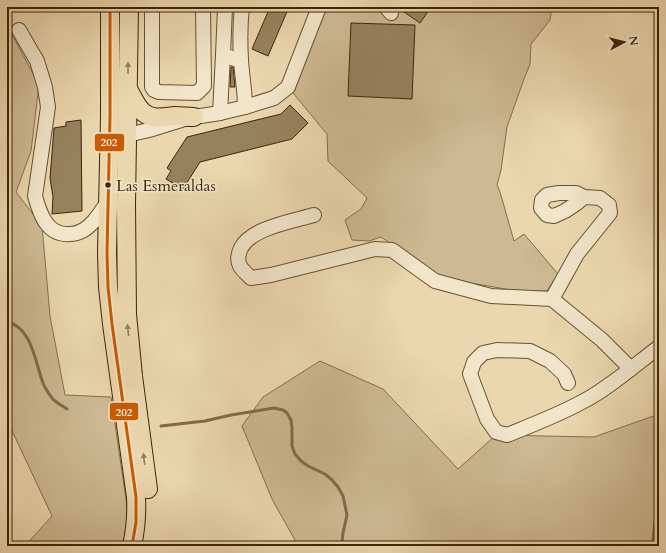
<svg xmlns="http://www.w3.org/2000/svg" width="666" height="553" font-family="Cardo,serif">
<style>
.green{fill:#cdb992;stroke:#856f4c}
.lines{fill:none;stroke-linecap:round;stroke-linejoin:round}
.stream{stroke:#826b49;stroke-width:3}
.building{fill:#97825e;stroke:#3d2507}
.minor-casing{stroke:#685231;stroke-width:16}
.major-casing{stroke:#3d2507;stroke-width:20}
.minor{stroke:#f2e5ca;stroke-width:14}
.major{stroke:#ebd7ae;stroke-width:18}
.bus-1-casing{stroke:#f2e5ca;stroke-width:6}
.bus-1{stroke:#c95b00;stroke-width:3}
.oneway{fill:#947e5a}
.bus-dot{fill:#3d2507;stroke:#f2e5ca;stroke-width:1.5}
.labels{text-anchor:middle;stroke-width:3;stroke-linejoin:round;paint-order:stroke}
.bus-label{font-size:16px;fill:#3d2507;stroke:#f2e5ca;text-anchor:start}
.line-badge{stroke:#f2e5ca;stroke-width:1.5}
.badge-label{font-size:11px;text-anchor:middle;font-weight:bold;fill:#fff}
</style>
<rect width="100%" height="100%" fill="#ebd7ae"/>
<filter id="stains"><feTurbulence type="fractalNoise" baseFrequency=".005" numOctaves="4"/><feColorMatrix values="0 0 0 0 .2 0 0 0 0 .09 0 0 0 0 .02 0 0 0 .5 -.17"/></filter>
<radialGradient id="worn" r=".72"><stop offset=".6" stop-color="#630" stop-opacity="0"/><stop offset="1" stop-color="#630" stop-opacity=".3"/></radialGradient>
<!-- green -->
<g class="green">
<path d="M319,7H552L550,20L531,44L530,64L524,79L507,127L501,170L497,185L500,192L514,241L524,234L558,274L547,291H517L436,277L416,260L381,237L369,241L352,240L345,220L361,209L367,198L328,161L327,134L288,87Z"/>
<path d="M7,25L39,85L31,151L16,192L42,226L50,316L65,395L111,397L128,513L123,546H25L52,516L7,420Z"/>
<path d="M320,361L383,389L458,469L496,435L594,437L659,414V546H300L296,542L272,499L242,426L263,397Z"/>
</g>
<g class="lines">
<!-- stream -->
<g class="stream">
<path d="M7,322C32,327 35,362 43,383C45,388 49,394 52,398C56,403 63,406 67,409"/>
<path d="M161,426L205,421L231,415L274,408L283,410L287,413L291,420L292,428V446L295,454L301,461L308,466L325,474L332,480L338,487L343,496L347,515L343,533L342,542L343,546"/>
<path d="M652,546L653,541L655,522L659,517"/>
</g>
</g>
<!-- building -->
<g class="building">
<path d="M270,7H289L268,56L252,49Z"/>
<path d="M397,7H431L420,23Z"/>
<path d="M351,23L415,25L412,99L348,96Z"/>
<path d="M231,67H233L235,87H230Z"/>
<path d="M290,105L308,123L292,139L200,162L183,189L166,179L171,171L167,168L187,137L281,114Z"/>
<path d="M81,120L82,211L52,214L53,197L50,178L54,128L66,126V122Z"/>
</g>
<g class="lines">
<!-- minor casing -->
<g class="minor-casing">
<g id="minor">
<path d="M152,7V87L154,90L159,92L197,93L204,86L203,7"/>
<path d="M225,7L223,55L241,61"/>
<path d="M242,7C240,24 240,42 241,60C242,76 245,91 245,107"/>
<path d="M386,7L391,13"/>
<path d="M19,30L37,61L45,87L48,107L35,196C40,214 47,236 70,234C80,234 88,228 94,221C99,215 103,209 107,203"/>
<path d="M220,113L223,55"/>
<path d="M118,136L127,135L149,130L181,120L194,117L220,113L245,107L274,98L288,87L319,7"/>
<path d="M314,215C293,221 251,228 241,248C238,254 237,260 240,266C242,270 247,274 251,278L271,275L375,249L392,250L435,281L491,296L552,299L602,340L631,369"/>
<path d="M552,299L577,254L610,213L609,205L600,198L584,197L576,193H559L547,195L542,200L541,208L547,215L554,216L565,211L577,203L584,197"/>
<path d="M568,383L564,374L550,361L530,351L497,350L483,353L474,362L470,374L487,419L496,432L507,435C532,425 558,415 582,402C609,388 635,365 659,347"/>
</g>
</g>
<!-- major casing -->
<g class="major-casing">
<g id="major">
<path d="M110,7V116L107,253L108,287L112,324L136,497C137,515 136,528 132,546"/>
<path d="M129,7L126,204L127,314L133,376L148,489"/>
<path d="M128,89C133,97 136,107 144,113C153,120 164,117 175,116C181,116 188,117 194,117"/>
</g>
</g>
<!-- minor -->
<use href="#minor" class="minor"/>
<!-- major -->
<use href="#major" class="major"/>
<!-- bus-1 casing -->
<g class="bus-1-casing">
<path id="bus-1" d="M110,7V116L107,253L108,287L112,324L136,497V522L132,546"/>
</g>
<!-- bus-1 -->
<use href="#bus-1" class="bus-1"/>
</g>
<!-- one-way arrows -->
<defs><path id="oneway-solid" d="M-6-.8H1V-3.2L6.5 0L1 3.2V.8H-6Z"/></defs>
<g class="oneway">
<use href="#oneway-solid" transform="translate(128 68) rotate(-90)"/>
<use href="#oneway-solid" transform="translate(128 330) rotate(-96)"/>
<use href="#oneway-solid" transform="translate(144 459) rotate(-97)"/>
</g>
<!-- markers -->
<circle class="bus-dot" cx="108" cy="185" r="3.5"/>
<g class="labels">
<!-- bus labels -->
<g class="bus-label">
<text x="116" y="191">Las Esmeraldas</text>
</g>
</g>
<g class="line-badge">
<rect x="94" y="133" width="31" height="19" rx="4" fill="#c95b00"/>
<rect x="109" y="402" width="30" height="19" rx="4" fill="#c95b00"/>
</g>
<g class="badge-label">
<text x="109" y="146">202</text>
<text x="124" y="416">202</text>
</g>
<!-- margin -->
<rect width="666" height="553" fill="none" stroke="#ebd7ae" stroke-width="24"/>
<rect x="8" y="8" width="650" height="537" fill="none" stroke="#3d2507" stroke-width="2"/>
<rect x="12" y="12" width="642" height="529" fill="none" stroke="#3d2507"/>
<!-- north arrow -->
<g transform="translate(624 42) rotate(83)" stroke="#f2e5ca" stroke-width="3" paint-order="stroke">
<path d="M0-3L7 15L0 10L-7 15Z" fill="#3d2507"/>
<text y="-6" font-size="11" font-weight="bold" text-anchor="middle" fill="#3d2507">N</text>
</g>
<rect width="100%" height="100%" filter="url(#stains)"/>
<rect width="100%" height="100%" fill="url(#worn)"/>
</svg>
